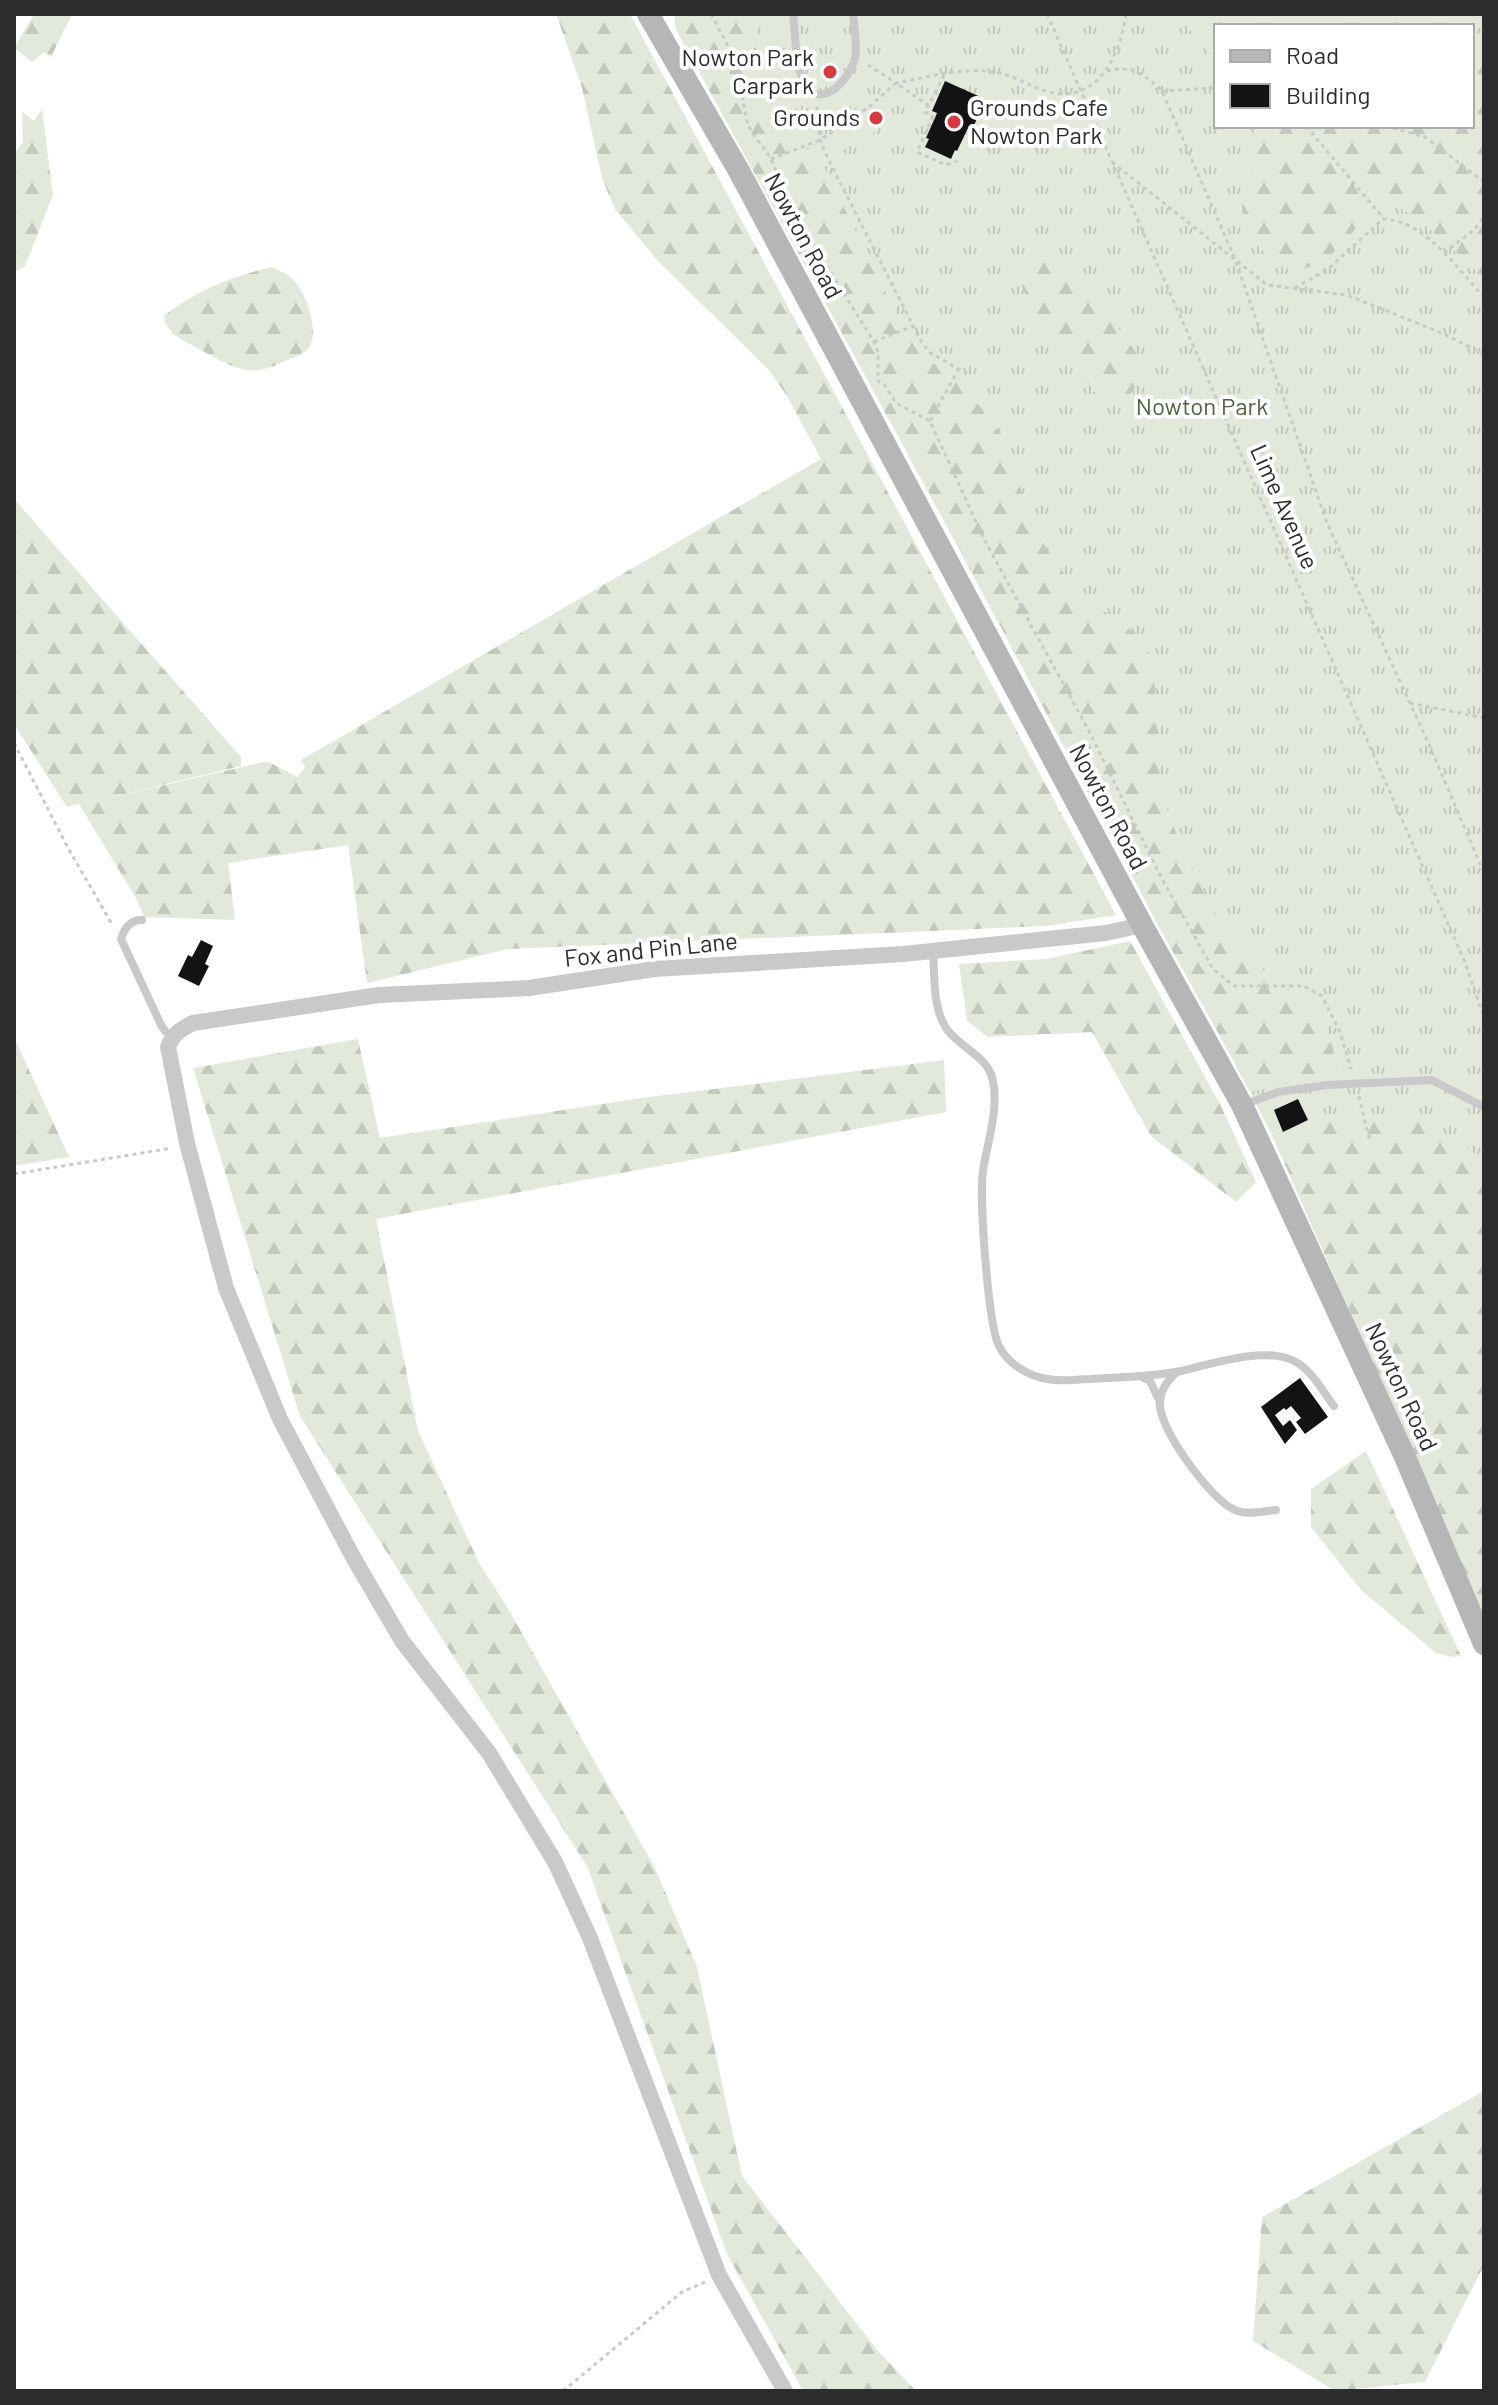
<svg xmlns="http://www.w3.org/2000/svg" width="1498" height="2405" font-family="Barlow,sans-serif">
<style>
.grass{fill:url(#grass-tufts);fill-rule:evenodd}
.forest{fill:url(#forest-firs)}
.garden{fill:#e2e9da}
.building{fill:#131313}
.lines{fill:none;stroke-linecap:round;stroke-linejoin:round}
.path{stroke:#c9c9c9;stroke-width:3;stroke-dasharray:4 4;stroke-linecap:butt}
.lane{stroke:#c9c9c9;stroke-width:8}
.street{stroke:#c9c9c9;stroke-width:16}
.secondary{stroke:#b6b6b6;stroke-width:22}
.poi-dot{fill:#da373f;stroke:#fff;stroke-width:3}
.labels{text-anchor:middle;stroke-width:8;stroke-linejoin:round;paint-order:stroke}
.poi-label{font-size:24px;fill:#2c2c2c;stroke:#fff;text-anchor:end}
.street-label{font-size:24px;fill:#2c2c2c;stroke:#fff}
.park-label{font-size:24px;fill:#4e643d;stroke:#fff}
</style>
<defs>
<pattern id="grass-tufts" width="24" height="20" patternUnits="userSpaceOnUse" patternTransform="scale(2)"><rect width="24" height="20" fill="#e2e9da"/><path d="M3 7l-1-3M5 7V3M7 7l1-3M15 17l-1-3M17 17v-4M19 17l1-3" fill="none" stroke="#c2c8bb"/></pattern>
<pattern id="forest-firs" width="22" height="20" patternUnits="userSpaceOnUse" patternTransform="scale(2)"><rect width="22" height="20" fill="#e2e9da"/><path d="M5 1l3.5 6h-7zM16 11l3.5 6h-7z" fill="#c2c8bb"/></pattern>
</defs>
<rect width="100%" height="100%" fill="#fff"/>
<!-- grass -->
<path class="grass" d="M675,14H1484V1616L1272,1135C1224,1039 1170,947 1120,853C976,579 829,305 679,35L675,25ZM1216,26H1472V126H1216Z"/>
<!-- forest -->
<g class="forest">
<path d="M34,14H72L51,57L44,52L32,62L14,48Z"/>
<path d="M556,14H630L1116,915L1046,926L508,949L367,983L348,845L228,863L235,920L144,917L136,898L79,804L67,807L14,724V499L241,757V766L83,804L264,762L271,763L298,777L305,767L301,760L821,459L787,396L769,370L657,260L615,209L602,178L582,88Z"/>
<path d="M675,14H765L753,39L782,127L798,146L817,152L907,336L925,358L960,381L1003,436L1034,529L1058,566L1081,594L1146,641L1154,673L1159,771L1165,804L1186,859L1217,917L1272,980L1317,1005L1333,1048L1337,1075L1312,1078L1251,1092L1159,927L975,577L679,35L675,25Z"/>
<path d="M1183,14H1297L1292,26H1216V57C1198,47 1191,32 1183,14Z"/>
<path d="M1327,14H1463L1484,44V279C1460,255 1436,232 1407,212C1391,201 1378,205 1365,187L1357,195L1367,211C1347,245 1300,297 1264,252C1255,241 1246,228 1243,215C1239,197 1252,178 1253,161C1253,147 1248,138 1257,126H1472V26H1320Z"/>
<path d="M42,109L53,195L25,266L14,272V154L23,142L22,112L34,121Z"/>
<path d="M1049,253L1081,275L1136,353L1140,382L1122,403H1104L1036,321L1022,286Z"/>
<path d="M271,267C277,270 283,272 288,275C304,286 321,330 309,347C303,355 292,358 283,362C272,367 260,372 247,370C230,368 213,356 197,348C183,340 166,334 164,316C194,291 234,276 271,267Z"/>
<path d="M1130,941L1221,1106L1256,1182L1236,1202L1151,1136L1092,1032L988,1037L967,1021L959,964L1046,959Z"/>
<path d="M14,1037L69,1157L14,1166Z"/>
<path d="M358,1039L380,1138L642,1098L944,1060L946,1112L376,1219L418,1431L479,1563L507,1607L655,1868L697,1967L742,2176L877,2350L916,2391H803L727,2254L587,1866L300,1416L193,1068Z"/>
<path d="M1358,1114L1421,1118L1484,1159V1616L1272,1135L1280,1133L1286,1142L1293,1137L1298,1128Z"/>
<path d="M1366,1451L1461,1656L1452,1657L1436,1653L1362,1591L1311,1527V1489Z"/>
<path d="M1484,2091V2265L1425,2382L1335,2391L1253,2341L1262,2217Z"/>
</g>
<!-- garden -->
<path class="garden" d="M866,112L877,131L834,155L832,136Z"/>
<!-- building -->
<g class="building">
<path d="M945,81L985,99L973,128L969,126L957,151L955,150L951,159L925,147L929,139L926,138L937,113L932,111Z"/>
<path d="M201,940L213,946L205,964L209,966L199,986L178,976L188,955L192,957Z"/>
<path d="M1298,1099L1308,1120L1283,1132L1274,1110Z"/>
<path d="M1300,1378L1328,1417L1305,1434L1296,1422L1301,1418L1291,1406L1286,1410L1284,1408L1275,1415L1283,1426L1290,1420L1297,1430L1285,1444L1261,1407Z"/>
</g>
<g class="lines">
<!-- path -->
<g class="path">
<path d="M711,14L726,42L738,76L748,126L771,159L785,192L799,214L816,248L874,342L878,352V381L884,384L896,403L930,421L985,541L1089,731L1161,877L1213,969L1234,986H1304L1322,996L1340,1032L1351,1069"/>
<path d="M1047,14L1464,960L1484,1017"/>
<path d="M868,65L896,83C928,77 962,67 994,72C1012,74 1028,86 1046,91C1097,106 1120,56 1126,14"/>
<path d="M1107,71C1130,64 1146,75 1162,91L1235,259L1327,523L1427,740L1484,873"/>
<path d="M1162,91L1216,88"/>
<path d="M935,93L944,75"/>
<path d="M817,107L820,140L828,159L921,341L929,352L967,374"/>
<path d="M933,116L917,152L946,165L957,161"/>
<path d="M935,118L925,112L935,93L939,95"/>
<path d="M1306,126L1384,219C1427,222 1456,268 1484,297"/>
<path d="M1385,126L1425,137L1484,182"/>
<path d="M771,159L820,140L869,107L896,83L928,105"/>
<path d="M1112,162L1267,285L1347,295L1444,334L1484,354"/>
<path d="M1444,253L1475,229L1484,216"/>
<path d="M1295,288L1328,269L1383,219"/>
<path d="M874,342L913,326"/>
<path d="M930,421L959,368"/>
<path d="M1410,703L1484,718"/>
<path d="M14,743L68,848L113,926"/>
<path d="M1359,1096L1370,1142"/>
<path d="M14,1174L172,1148"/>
<path d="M563,2391L682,2292L705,2282"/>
</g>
<!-- lane -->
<g class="lane">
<path d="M793,14C796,35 794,63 804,82C820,113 850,79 855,58C858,45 854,27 853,14"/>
<path d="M142,920C130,920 124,929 121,939L162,1027L171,1038"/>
<path d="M933,951C935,976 932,1006 946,1028C959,1048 988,1055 993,1081C999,1110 987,1143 983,1171C979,1196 988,1325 999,1346C1007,1363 1029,1377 1048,1379C1061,1382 1077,1379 1090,1379C1120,1377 1151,1377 1181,1371C1212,1364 1264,1346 1294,1361C1311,1369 1323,1392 1334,1406"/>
<path d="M1243,1105L1278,1092L1327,1085L1432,1080L1484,1107"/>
<path d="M1177,1372C1167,1381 1160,1390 1160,1404C1159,1429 1210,1498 1233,1509C1245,1516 1262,1511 1276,1510"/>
<path d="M1142,1377L1150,1381L1159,1400"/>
</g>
<!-- street -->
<path class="street" d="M785,2391L719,2275L590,1938L555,1862L489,1753L402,1641L353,1557L280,1419L226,1288L187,1143L168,1047C173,1034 181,1029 193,1023L379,995L529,988L654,969L903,954L1106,933L1142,925"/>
<!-- secondary -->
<path class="secondary" d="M648,14L739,171L1142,925L1242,1105L1405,1457L1484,1644"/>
</g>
<!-- markers -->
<g class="poi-dot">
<circle cx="830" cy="72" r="8"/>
<circle cx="876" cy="118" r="8"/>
<circle cx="954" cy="122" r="8"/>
</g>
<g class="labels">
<!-- poi labels -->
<g class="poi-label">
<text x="814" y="66">Nowton Park<tspan x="814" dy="28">Carpark</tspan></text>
<text x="970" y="116" text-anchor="start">Grounds Cafe<tspan x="970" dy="28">Nowton Park</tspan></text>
<text x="860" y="126">Grounds</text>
</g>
<!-- street labels -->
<g class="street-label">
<text transform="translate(803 236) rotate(62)" y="8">Nowton Road</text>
<text transform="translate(1284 507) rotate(66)" y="8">Lime Avenue</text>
<text transform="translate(1108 807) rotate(62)" y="8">Nowton Road</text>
<text transform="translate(651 950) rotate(-6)" y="8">Fox and Pin Lane</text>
<text transform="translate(1401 1387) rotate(65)" y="8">Nowton Road</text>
</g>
<!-- park labels -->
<g class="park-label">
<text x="1202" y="415">Nowton Park</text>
</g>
</g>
<!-- border -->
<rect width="1498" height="2405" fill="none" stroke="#2c2c2c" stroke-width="32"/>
<!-- legend -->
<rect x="1214" y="24" width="260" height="104" fill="#ffffff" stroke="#ababab" stroke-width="2"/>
<rect x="1230" y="50" width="40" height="12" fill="#b6b6b6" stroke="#ababab" stroke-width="2"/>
<text x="1286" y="64" font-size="24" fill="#2c2c2c">Road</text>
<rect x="1230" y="84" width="40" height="24" fill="#131313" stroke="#ababab" stroke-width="2"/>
<text x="1286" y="104" font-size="24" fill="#2c2c2c">Building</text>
</svg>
